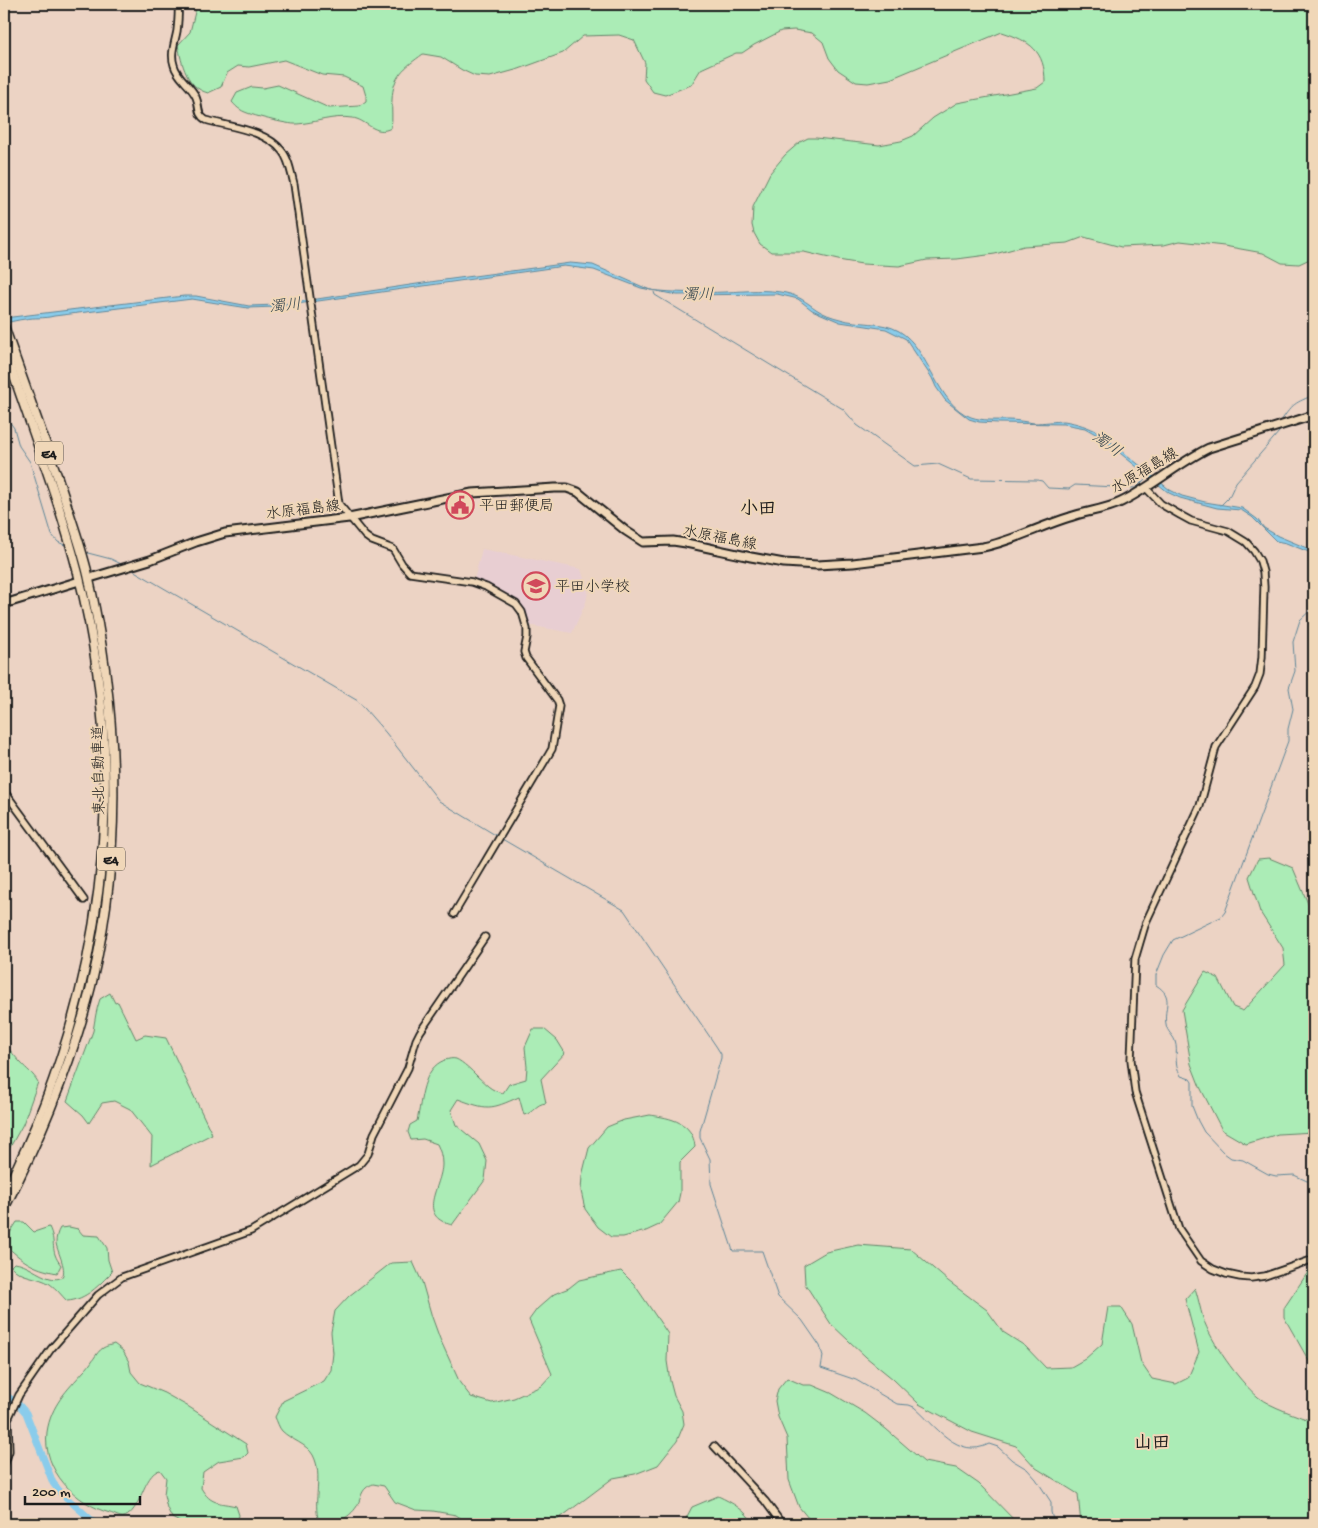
<svg xmlns="http://www.w3.org/2000/svg" width="1318" height="1528" font-family="'Gochi Hand','Klee One',sans-serif">
<style>
.built{fill:#e8ced2}
.green{fill:#abecb6;stroke:#648469}
.water{fill:#8acceb;stroke:#5e8698}
.lines{fill:none;stroke-linecap:round;stroke-linejoin:round}
.stream{stroke:#5e8698;stroke-width:1}
.river{stroke:#8acceb;stroke-width:7}
.minor-casing{stroke:#1c1c1c;stroke-width:9}
.major-casing{stroke:#1c1c1c;stroke-width:11}
.highway-casing{stroke:#1c1c1c;stroke-width:11}
.minor{stroke:#f0d7b8;stroke-width:5.5}
.major{stroke:#f0d7b8;stroke-width:7}
.highway{stroke:#f0d7b8;stroke-width:8}
.labels{text-anchor:middle;stroke-width:4;stroke-linejoin:round;paint-order:stroke}
.shield{fill:#f0d7b8;stroke:#5c544b;stroke-width:1}
.shield-label{font-size:14px;font-weight:bold;fill:#1c1c1c}
.street-label{font-size:15px;fill:#1c1c1c;stroke:#f0d7b8}
.poi-label{font-size:15px;fill:#1c1c1c;stroke:#f0d7b8;text-anchor:start}
.water-label{font-size:16px;font-style:italic;fill:#384850;stroke:#f0d7b8}
.quarter-label{font-size:18px;font-weight:bold;fill:#1c1c1c;stroke:#f0d7b8}
</style>
<rect width="100%" height="100%" fill="#ecd3c4"/>
<filter id="ink" filterUnits="userSpaceOnUse"><feTurbulence type="fractalNoise" baseFrequency=".02" numOctaves="2"/><feDisplacementMap in="SourceGraphic" scale="10" xChannelSelector="R" yChannelSelector="G"/><feConvolveMatrix kernelMatrix="1 2 1 2 8 2 1 2 1" color-interpolation-filters="sRGB"/></filter>
<g filter="url(#ink)">
<!-- built -->
<path class="built" d="M482,549L581,569L588,592L586,602L572,633L528,625L524,610L474,580Z"/>
<!-- green -->
<g class="green">
<path d="M197,4H1314V257L1299,264L1282,263L1263,253L1224,246L1180,241L1164,245L1121,247L1084,237L1068,243L1024,246L995,254L957,259L927,260L899,266L862,264L838,260L804,252H771L760,244L754,233L752,225L753,207L770,173L785,155L800,142L808,138H816L879,145L901,141L913,136L933,118L957,103L1037,88L1045,82C1045,51 1030,41 1002,32L890,79L868,83L856,82L838,70L829,58L823,42L812,33L794,30L781,31L754,45L742,53H736L701,69L691,85L665,95L653,92L644,79L645,63L634,40L619,35L583,36L563,53L519,69L490,77L475,76L462,70L441,57L423,54C404,68 393,75 392,100C391,111 393,117 391,128C375,137 366,119 352,118C333,115 315,123 297,124C289,125 248,115 241,110C237,108 235,105 232,102L237,93L252,87L263,88L278,85L329,108L359,106L366,101V96L363,86L344,77L322,75L284,60L249,67L238,66L227,73L221,87L208,93C186,87 182,64 178,45L190,32Z"/>
<path d="M1269,858L1293,868L1309,906L1314,933V1132L1278,1134L1246,1144L1222,1130L1200,1087L1191,1064L1182,1010L1205,972L1218,978L1233,1007L1243,1011L1285,965L1283,948L1260,912L1249,877L1258,859Z"/>
<path d="M110,993L115,1003L118,1002L136,1039L145,1035L166,1038L212,1134L151,1165L152,1137L130,1109L114,1101L102,1103L89,1123L83,1115L67,1101L93,1031C95,1020 96,1010 100,999Z"/>
<path d="M533,1029H544L557,1040L565,1053L541,1079L546,1103C535,1104 534,1113 524,1115L519,1097C490,1110 488,1110 458,1099L451,1110L456,1125L479,1144L487,1161L485,1180L452,1225C415,1215 442,1187 442,1164C442,1157 440,1150 437,1144L423,1139L411,1140L408,1132L410,1125L417,1121C422,1100 422,1068 445,1060C449,1059 452,1058 456,1059C463,1062 472,1071 477,1076C486,1084 491,1091 503,1093L509,1084L526,1079L527,1067L525,1047Z"/>
<path d="M4,1045C11,1050 15,1057 21,1063C27,1070 33,1073 38,1082L23,1124L4,1158Z"/>
<path d="M650,1115C671,1118 693,1122 695,1147L680,1162V1193L678,1202L659,1225L646,1231L623,1237H611L598,1227L585,1209L581,1191L582,1176L589,1148L607,1127L624,1120Z"/>
<path d="M17,1222H24L34,1232L49,1227C57,1243 49,1250 61,1265L57,1273C31,1268 23,1261 4,1244V1242Z"/>
<path d="M69,1227L78,1229L83,1235L99,1236L107,1248L108,1260L112,1272C99,1285 86,1300 67,1301C62,1296 56,1288 50,1284C38,1276 20,1278 11,1266L14,1263C27,1264 38,1275 50,1278C76,1284 57,1253 56,1243C56,1238 57,1233 60,1228Z"/>
<path d="M858,1245L911,1249L948,1281L987,1310L1003,1332L1025,1346L1046,1368L1071,1367L1085,1359L1102,1344L1108,1307H1121L1132,1324L1141,1363L1152,1379L1176,1384L1188,1378L1199,1352L1185,1299L1195,1288C1198,1297 1200,1308 1203,1318C1211,1342 1238,1380 1258,1397C1270,1407 1299,1416 1314,1422V1524H1081L1078,1494L1036,1468L1016,1446L972,1432L919,1404L893,1379L866,1357L831,1324L805,1284L804,1265L826,1252Z"/>
<path d="M413,1262L422,1282L432,1317L440,1339L460,1383L471,1397L492,1403L514,1398L541,1386L552,1374L529,1320L537,1309L554,1294L569,1288L579,1280L621,1271L634,1284L668,1334L667,1361L670,1381L674,1396L682,1411L684,1424L677,1441L658,1465L635,1474L613,1478L552,1524H470L456,1515L433,1511L416,1510L395,1502L384,1486L373,1484C371,1485 368,1486 366,1488C361,1492 360,1501 357,1506C350,1518 331,1528 319,1522C312,1500 324,1476 313,1455C307,1444 291,1440 282,1431C279,1428 277,1421 275,1417L283,1401L324,1381L331,1370L333,1353L331,1332L335,1311L349,1296L391,1263Z"/>
<path d="M1314,1263V1370L1284,1317V1308Z"/>
<path d="M114,1344L123,1351L129,1362L131,1372L140,1383L164,1393L189,1407L246,1444L248,1453L244,1457L219,1461L203,1472L201,1488C211,1505 219,1502 236,1506L239,1515L237,1524H183L172,1518L167,1508L164,1495L166,1478L160,1470C143,1474 141,1512 124,1517C120,1518 114,1514 110,1513C76,1504 42,1470 47,1432C51,1405 67,1390 84,1371C91,1365 96,1352 103,1348C106,1346 111,1345 114,1344Z"/>
<path d="M787,1378L803,1385H812L831,1393L865,1413L886,1429L924,1462L956,1468L979,1484L1018,1524H813L799,1507L789,1480L787,1438L778,1417L775,1401L778,1389Z"/>
<path d="M718,1496C733,1503 745,1510 754,1524H683L692,1507Z"/>
</g>
<!-- water -->
<path class="water" d="M570,263L593,265L650,290C675,293 701,293 726,292C746,291 767,289 786,293C799,296 806,302 816,309C823,314 832,317 840,319C859,325 882,321 899,331C930,349 936,404 971,417C982,421 996,420 1008,420C1017,420 1026,422 1034,423C1043,423 1057,421 1064,421C1077,423 1089,427 1100,433L1170,490L1182,496L1205,502L1242,508L1257,519L1264,528L1278,536L1314,551V554L1286,543L1276,541L1252,517L1241,510L1217,508L1180,498L1169,493L1099,436L1085,428L1064,424L998,423L979,422L969,419L945,400L936,387L932,378L906,339L886,329L840,322L812,310L798,299L790,297L777,294L677,295L641,288L594,270L564,266L276,307L248,308L192,299L54,316C43,319 35,317 25,319C17,320 11,322 4,323V318L184,296H196L249,306L277,305L437,281Z"/>
<g class="lines">
<!-- stream -->
<g class="stream">
<path d="M654,292L655,295L843,409L857,425L915,466L938,464L971,479L1037,480L1042,481L1048,488L1069,489L1075,485L1136,488L1148,476"/>
<path d="M4,414L14,428L19,446L30,462L52,535L58,542L67,546"/>
<path d="M1281,421C1293,403 1295,403 1314,395"/>
<path d="M1221,505L1229,497L1236,482L1279,432L1280,428"/>
<path d="M84,552L111,559L123,565"/>
<path d="M131,569L358,701L386,733L439,801L497,836"/>
<path d="M1314,607L1300,620L1293,642L1295,671L1289,688L1293,709L1288,729V741L1225,912L1221,917L1173,940L1164,955L1156,975V985C1175,997 1163,1007 1166,1024C1167,1032 1173,1035 1175,1041C1179,1053 1172,1060 1181,1076L1190,1079L1192,1082V1106L1198,1121L1204,1132L1224,1153L1231,1158L1243,1160L1268,1174L1276,1176L1294,1175L1307,1181H1314"/>
<path d="M502,839L624,910L716,1046L721,1054V1058L700,1131V1138L710,1159L711,1184L733,1251H762L778,1297L802,1320L820,1346L823,1356L821,1368L856,1380L897,1404L909,1405L914,1407C935,1425 958,1460 989,1444L998,1447L1012,1460L1027,1469L1036,1479L1051,1502V1512L1054,1524"/>
</g>
<!-- river -->
<path class="river" d="M4,1394L19,1405L26,1413L53,1483L61,1493L96,1524"/>
<!-- minor casing -->
<g class="minor-casing">
<g id="minor">
<path d="M178,4C179,13 178,22 177,31C175,42 170,54 174,65C177,78 191,85 196,97C200,106 196,114 206,120C230,127 266,130 282,151C289,159 291,173 294,184L339,504L365,536L372,541L393,549L402,564L410,573L472,582L486,587L516,604L522,612L527,629V637L524,652L526,658L557,700L559,706L552,749L454,914"/>
<path d="M1146,488L1161,504L1180,515L1191,521L1228,531L1246,542L1254,551L1260,561L1263,572L1264,587L1262,657L1260,674L1255,687L1216,747L1200,806L1146,922L1135,959L1131,1060L1135,1092L1179,1229L1201,1261L1213,1269L1226,1274L1240,1277L1251,1278L1265,1276L1314,1259"/>
<path d="M4,791L84,900"/>
<path d="M714,1446L765,1501L782,1524"/>
<path d="M4,1466L9,1451L8,1419L19,1395L51,1349L98,1295L122,1277L251,1231L359,1165L368,1154L374,1134L408,1068L416,1040L420,1032L485,937"/>
</g>
</g>
<!-- major casing -->
<g class="major-casing">
<g id="major">
<path d="M90,578L150,560L196,542L225,533L349,518L472,493L555,488H567L578,492L626,531L643,542L673,541L686,543L751,557L784,563L817,565L853,563L983,547C1013,541 1040,526 1070,517C1086,511 1105,510 1121,502C1152,487 1178,463 1209,448L1314,415"/>
<path d="M4,604L76,582"/>
</g>
</g>
<!-- highway casing -->
<g class="highway-casing">
<g id="highway">
<path d="M4,326C22,377 40,427 58,478C68,510 80,542 88,575C121,719 124,871 84,1013C64,1082 36,1147 4,1209"/>
<path d="M4,347C29,422 58,496 78,573C132,786 103,999 4,1194"/>
</g>
</g>
<!-- minor -->
<use href="#minor" class="minor"/>
<!-- major -->
<use href="#major" class="major"/>
<!-- highway -->
<use href="#highway" class="highway"/>
</g>
</g>
<!-- icons -->
<defs>
<g id="civic-ring" transform="scale(1.4375)"><circle r="9.5" fill="#f0d7b8" stroke="#d1495b" stroke-width="1.5"/><path d="M-.6-6.5H3V-4.5H.6V-3L4-1V1h2V6H-6V1h2V-1L-.6-3ZM-1.2 2.5V6h2.4V2.5Z" fill="#d1495b"/></g>
<g id="school-ring" transform="scale(1.4375)"><circle r="9.5" fill="#f0d7b8" stroke="#d1495b" stroke-width="1.5"/><path d="M0-5L7-2L0 1L-7-2ZM-4 1L0 2.5L4 1V4Q0 6-4 4Z" fill="#d1495b"/></g>
</defs>
<g fill-rule="evenodd">
<use href="#civic-ring" x="460" y="505"/>
<use href="#school-ring" x="536" y="586"/>
</g>
<g class="labels">
<!-- shield labels -->
<g class="shield">
<rect x="35" y="441.5" width="28" height="23" rx="4"/>
<rect x="97" y="847.5" width="28" height="23" rx="4"/>
</g>
<g class="shield-label">
<text x="49" y="458">E4</text>
<text x="111" y="864">E4</text>
</g>
<!-- street labels -->
<g class="street-label">
<text transform="translate(1144 470) rotate(-31)" y="5">水原福島線</text>
<text transform="translate(303 509) rotate(-7)" y="5">水原福島線</text>
<text transform="translate(720 537) rotate(11)" y="5">水原福島線</text>
<text transform="translate(98 770) rotate(-91)" y="5">東北自動車道</text>
</g>
<!-- poi labels -->
<g class="poi-label">
<text x="479" y="510">平田郵便局</text>
<text x="555" y="591">平田小学校</text>
</g>
<!-- water labels -->
<g class="water-label">
<text x="698" y="299">濁川</text>
<text transform="translate(285 304) rotate(-6)" y="6">濁川</text>
<text transform="translate(1108 443) rotate(36)" y="6">濁川</text>
</g>
<!-- quarter labels -->
<g class="quarter-label">
<text x="758" y="514">小田</text>
<text x="1152" y="1448">山田</text>
</g>
</g>
<!-- margin -->
<rect width="1318" height="1528" fill="none" stroke="#f0d7b8" stroke-width="20"/>
<rect x="10" y="10" width="1298" height="1508" fill="none" stroke="#1c1c1c" stroke-width="2" filter="url(#ink)"/>
<!-- scale -->
<path d="M25 1496v8h115v-8" fill="none" stroke="#1c1c1c" stroke-width="2.5"/>
<text x="32" y="1496" font-size="15" fill="#1c1c1c" stroke="#f0d7b8" stroke-width="4" paint-order="stroke">200 m</text>
</svg>
